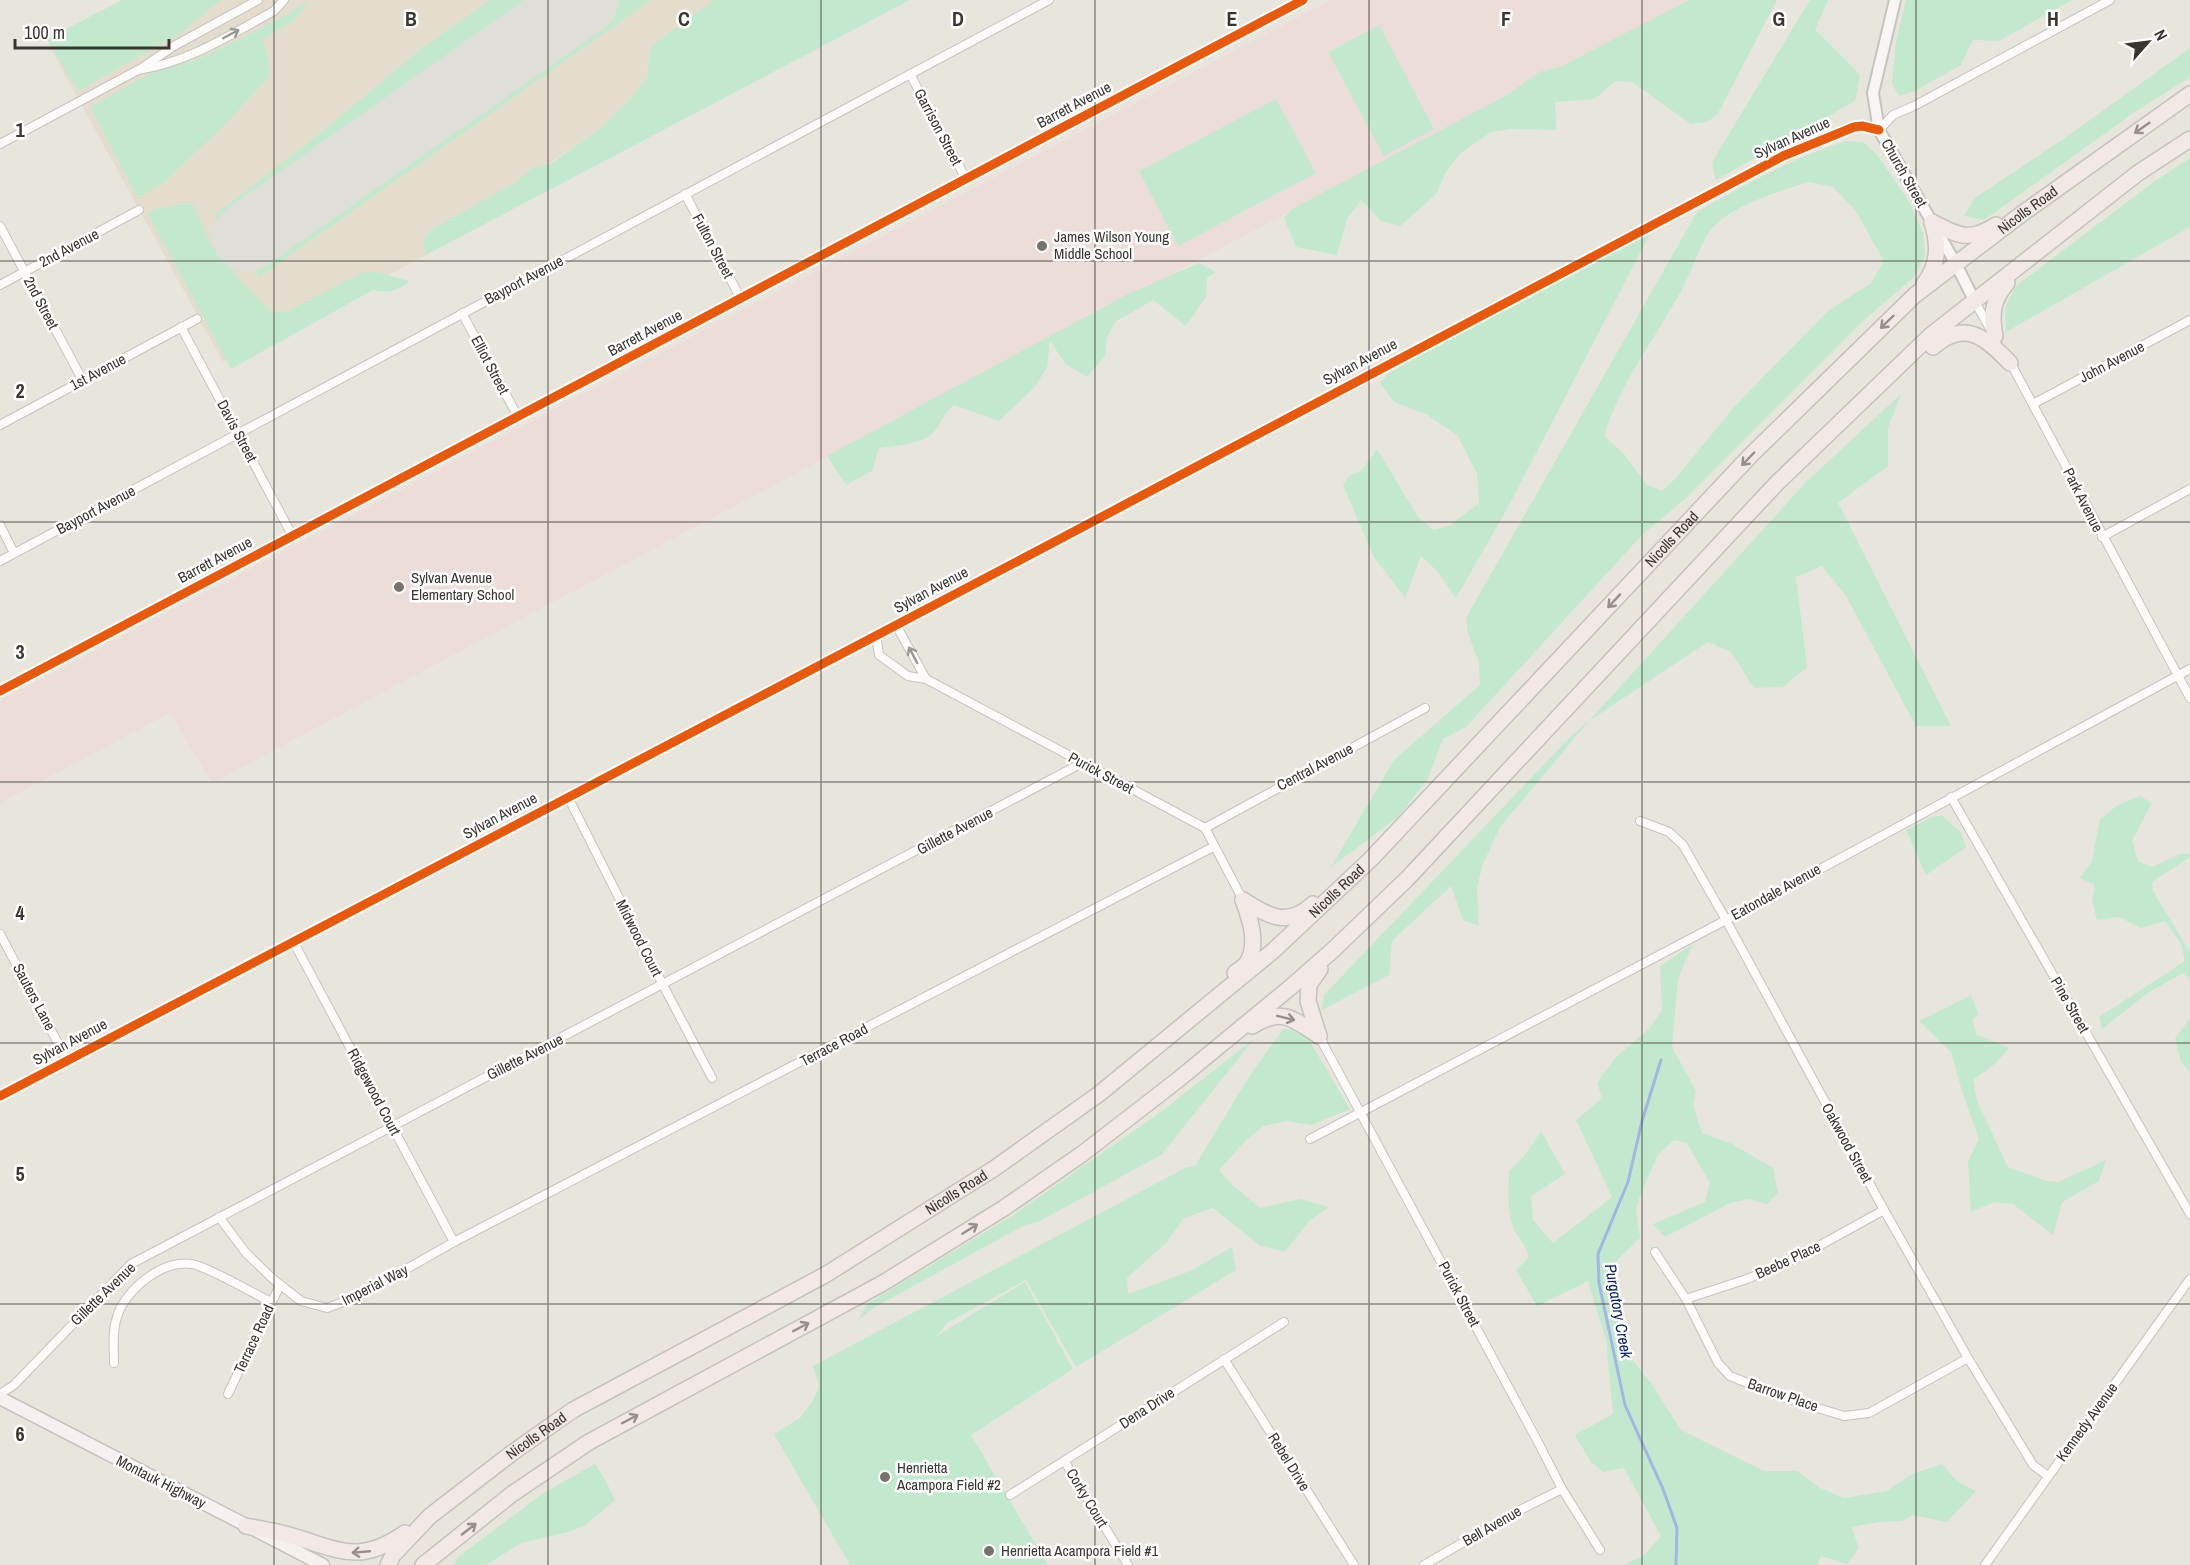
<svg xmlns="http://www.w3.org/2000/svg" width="2190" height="1565" font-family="'Archivo Narrow',sans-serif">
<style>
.built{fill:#e4ddcd}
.education{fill:#edddd8}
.green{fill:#c2e9ce;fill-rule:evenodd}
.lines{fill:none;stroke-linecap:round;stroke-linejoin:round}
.stream{stroke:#a1b6e3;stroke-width:3}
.runway{stroke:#e0ded8;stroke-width:69}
.street-casing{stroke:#c5c3bd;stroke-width:10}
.secondary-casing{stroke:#c5c3bd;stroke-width:14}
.primary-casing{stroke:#c4c2be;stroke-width:15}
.highway-casing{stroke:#c4c2be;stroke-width:18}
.street{stroke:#fcfbfa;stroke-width:8}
.secondary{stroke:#f9f5f4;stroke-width:10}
.primary{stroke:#f6f0ef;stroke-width:12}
.highway{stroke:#f2e8e6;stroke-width:15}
.cycleway-casing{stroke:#fff;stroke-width:13}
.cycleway{stroke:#e8590c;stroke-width:9}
.oneway{stroke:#9a9895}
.oneway2{stroke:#968f8b}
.grid{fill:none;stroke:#393630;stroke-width:1.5;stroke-opacity:0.55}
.poi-dot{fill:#76736d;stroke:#fff;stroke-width:2}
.labels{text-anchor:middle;stroke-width:5;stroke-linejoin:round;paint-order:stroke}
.street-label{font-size:15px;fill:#393630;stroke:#fff}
.poi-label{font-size:15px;fill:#393630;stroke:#fff;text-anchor:start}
.water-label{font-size:16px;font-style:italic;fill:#061f6b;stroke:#fff}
.grid-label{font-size:20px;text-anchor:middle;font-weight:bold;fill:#393630;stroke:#fff;stroke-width:5;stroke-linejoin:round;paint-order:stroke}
</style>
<rect width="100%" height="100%" fill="#e8e5dd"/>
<!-- built -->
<path class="built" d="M131,0H715L651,46L647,77L633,96L598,130L545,166L532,168L426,255L223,362L48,44Z"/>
<!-- education -->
<path class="education" d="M1331,0H1689L212,783L170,713L0,803V701Z"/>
<!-- green -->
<g class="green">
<path d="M122,0H221L179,34L78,91L47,39Z"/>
<path d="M309,0L295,20L262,39L268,56L269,77L229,120L167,180L138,198L90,107L149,74L202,58L283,17Z"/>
<path d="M490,0H651L259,277L214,215L318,135L422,48Z"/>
<path d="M714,0H910L426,255L423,241L430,230L513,184L532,168L550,164L598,130L633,96L647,77L651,46Z"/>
<path d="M1689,0H1777L1717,115L1707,122L1691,124L1632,82L1615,81L1595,99L1555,102L1556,130L1510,129L1491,132L1461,153L1447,170L1436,194L1400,226L1381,221L1361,200L1347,219L1337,255L1296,247L1284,218L1292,209L1507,95L1539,72L1562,66Z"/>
<path d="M1810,0H1828L1815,30L1860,75L1855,101L1716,180L1712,162Z"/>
<path d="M1906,0H2072L1999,41L1973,40L1961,65L1915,91L1899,96L1892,84L1896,41Z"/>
<path d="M1379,25L1434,129L1384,156L1328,52Z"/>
<path d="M2190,48V77L2135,112L1984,220L1964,216L1975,198L2072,133Z"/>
<path d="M1276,99L1316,173L1178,246L1139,171Z"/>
<path d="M1847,141L1863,142L1878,156L1910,203L1923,233L1925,256L1913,278L1864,320L1686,498L1641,536L1466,727L1443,739L1427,780L1398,817L1331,867L1394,760L1480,685L1479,662L1468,634L1466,618L1697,212C1746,184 1793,157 1847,141ZM1809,182L1833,187L1855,210L1884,261L1871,283L1828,311L1735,406L1675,479L1662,491L1646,484L1624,454L1604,436C1621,381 1654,341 1681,291C1689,277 1704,235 1714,226C1739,202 1778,192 1809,182Z"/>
<path d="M2190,158V227L2006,332L2005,308L2016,286L2155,181Z"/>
<path d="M192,202L211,245L242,282L270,311L286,312L363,272H377L409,281C398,292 387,293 373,290L231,369L148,214L152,210Z"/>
<path d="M1651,232L1507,509L1456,598L1437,571L1421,556L1405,598L1374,557L1343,485L1349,476L1362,470L1377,449L1418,517L1434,530L1450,525L1479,503L1477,474L1458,436L1426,414L1394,402L1380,383L1394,367Z"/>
<path d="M1199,263L1216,272L1207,278L1206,297L1186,326L1153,300L1115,322L1107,338L1105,356L1087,377L1066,364L1050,341L1047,368L1033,389L999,421L954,405C944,414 941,422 934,432C924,444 894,446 879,448L872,471L846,485L827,456L1124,296Z"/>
<path d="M1901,394L1888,428V466L1838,503L1951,726H1916L1846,596L1822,566L1796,577L1807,667L1783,687L1754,688L1731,652L1708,642L1589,721L1500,827L1483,864L1477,887L1479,926L1463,920L1451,886L1392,941L1389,975L1322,1010L1324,995L1572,735L1589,721L1806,482Z"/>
<path d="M2140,796L2152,803L2132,841L2138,861L2152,867L2182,853L2190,854V857L2152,882L2153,891L2190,952V979L2183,973L2146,994L2102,1029L2099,1017L2185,961L2181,944L2165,921L2141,928L2119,917L2097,920L2092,901L2095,885L2080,878L2092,861L2100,819L2118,805Z"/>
<path d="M1942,815L1961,833L1966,847L1926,875L1906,830L1932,817Z"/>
<path d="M1693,944L1678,978L1672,1047L1696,1091L1693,1105L1702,1133L1732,1144L1773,1168L1778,1193L1767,1204L1749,1199L1730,1203L1665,1237L1653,1224L1705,1202L1710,1183L1687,1143L1674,1140L1658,1155L1641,1193L1636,1209L1640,1238L1612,1265L1630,1357L1653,1386L1681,1430L1764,1471H1797L1820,1488L1844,1498L1887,1491L1912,1474L1942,1464L1957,1481L1976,1491L1947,1522L1913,1515L1902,1521L1880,1522L1851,1527L1859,1548L1847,1564L1821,1556L1817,1565H1623L1643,1556L1661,1536L1624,1468L1603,1472L1591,1462L1575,1435L1613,1414L1606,1340L1588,1281L1537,1306L1516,1270L1529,1257C1526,1243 1515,1236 1512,1223C1507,1207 1509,1187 1509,1171L1524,1156L1541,1131L1565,1174L1531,1196L1533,1220L1553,1243L1612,1197L1576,1120L1602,1098L1597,1083L1616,1057L1650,1028L1662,1010L1660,966Z"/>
<path d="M1971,995L1978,1014L1972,1020L1977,1035L2009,1048L1996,1063L1973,1080L1977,1101L2008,1167L2047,1181L2058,1182L2106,1160L2099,1181L2062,1202L2053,1235L2013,1204L1994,1202L1971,1212L1968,1161L1979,1139L1961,1088L1951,1052L1919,1021Z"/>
<path d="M2190,1018V1072L2181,1062L2175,1039Z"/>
<path d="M1283,1029H1295L1309,1040L1350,1109L1312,1125L1287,1121L1263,1126L1246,1140L1219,1170C1229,1184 1247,1196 1260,1208L1300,1199L1329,1207L1309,1221L1285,1252L1259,1245L1213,1208L1184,1218L1167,1242L1127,1278L1128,1294L1190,1271L1232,1247L1236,1270L1076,1367L1026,1280L947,1323L937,1336L1025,1282L1073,1369L971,1435L1048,1565H850L774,1434L800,1418L812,1402L819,1386L813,1366L1185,1168L1195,1166L1250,1075Z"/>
<path d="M1255,1038L1161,1155L1040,1221L1023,1226L873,1308L858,1321L867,1304L1013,1215L1162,1111Z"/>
<path d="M595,1464L605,1479L615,1500L584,1526L568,1532L521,1543L486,1565H453L459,1556L545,1492Z"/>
</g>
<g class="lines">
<!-- stream -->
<path class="stream" d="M1661,1060L1642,1121L1628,1182L1598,1254L1599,1283L1625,1405L1663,1489L1677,1528L1676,1565"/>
<!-- runway -->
<path class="runway" d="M247,237L584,0"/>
<!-- street casing -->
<g class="street-casing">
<g id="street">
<path d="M140,69L174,46L258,0"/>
<path d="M910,74L966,179"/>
<path d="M0,144L138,70C188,63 231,34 274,11L284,0"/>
<path d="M685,194L741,299"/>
<path d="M0,226L83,381"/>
<path d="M0,285L139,210"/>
<path d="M1975,302L1989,327"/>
<path d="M462,313L518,417"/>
<path d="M181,327L292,535"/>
<path d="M2009,360L2190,698"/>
<path d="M2033,404L2190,320"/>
<path d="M0,425L197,319"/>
<path d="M0,525L14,553"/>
<path d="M2102,537L2190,489"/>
<path d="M0,561L1049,0"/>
<path d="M876,635L879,655L908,676L926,679L896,625"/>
<path d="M926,679L1205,828L1243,900"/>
<path d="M0,691L1303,0"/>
<path d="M568,797L663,985L712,1078"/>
<path d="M1951,797L2190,1214"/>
<path d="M1640,821L1669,832L1683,845L1726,920L1884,1210L1968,1358L2033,1465L2048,1476"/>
<path d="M1205,828L1425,708"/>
<path d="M0,934L67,1060"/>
<path d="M293,941L454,1242"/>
<path d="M1319,1036L1538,1442L1562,1489L1600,1550"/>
<path d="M0,1096L1058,540L1783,156L1854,127L1862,126L1879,130L1893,115L1914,106L2110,0"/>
<path d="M1310,1139L1726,920L2190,669"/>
<path d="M219,1217L246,1253L273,1279L301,1301L327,1308L357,1297L454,1242L1213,847"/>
<path d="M1655,1252L1686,1299L1718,1363L1730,1376L1779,1396L1844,1416L1869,1413L1968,1358"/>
<path d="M1686,1299L1747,1279L1797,1258L1884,1210"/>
<path d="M1224,1359L1354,1565"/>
<path d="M114,1363C114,1348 112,1331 117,1317C125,1289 166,1256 196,1265C219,1273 249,1291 271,1302"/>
<path d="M0,1394L14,1385L131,1264L1082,763"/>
<path d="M228,1394L280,1285"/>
<path d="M1065,1462L1128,1565"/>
<path d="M1010,1495L1284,1322"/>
<path d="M1424,1565L1514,1513L1562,1489"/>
<path d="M1985,1565L2190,1279"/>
</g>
</g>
<!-- secondary casing -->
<g class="secondary-casing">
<path id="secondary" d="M1895,0L1873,93L1879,130L1956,264L1975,302"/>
</g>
<!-- primary casing -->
<g class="primary-casing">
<path id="primary" d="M0,1398L323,1565"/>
</g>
<!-- highway casing -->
<g class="highway-casing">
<g id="highway">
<path d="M1932,222C1959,236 1969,242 1996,225"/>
<path d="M1924,284C1939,264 1939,245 1932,222"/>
<path d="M1995,336C1991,315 1992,300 2007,283"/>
<path d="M1933,347C1965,319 1985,337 2010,363"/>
<path d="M1243,900C1269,916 1287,928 1313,904"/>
<path d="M1235,973C1238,970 1244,967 1247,963C1259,944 1250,919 1243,900"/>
<path d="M1252,1026C1283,1007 1293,1019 1319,1036"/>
<path d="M1319,1036L1308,1001L1309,985L1320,969"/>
<path d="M246,1526C261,1529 277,1531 292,1536C340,1550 359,1565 405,1533"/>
<path id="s1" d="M388,1565L393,1555L430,1516L512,1453L573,1410L825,1275L995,1168L1099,1094L1273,951L1371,859L1751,455L1915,295L2023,213L2190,94"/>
<path d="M423,1565L512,1494L589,1442L883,1283L1004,1208L1082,1154L1179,1079L1292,986L1334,949L1407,879L1777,483L1931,335L2138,173L2190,139"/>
</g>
</g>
<!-- street -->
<use href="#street" class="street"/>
<!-- secondary -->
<use href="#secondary" class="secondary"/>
<!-- primary -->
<use href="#primary" class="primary"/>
<!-- highway -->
<use href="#highway" class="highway"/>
<!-- cycleway casing -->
<g class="cycleway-casing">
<g id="cycleway">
<path d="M0,691L1303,0"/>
<path d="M0,1096L1058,540L1783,156L1854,127L1862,126L1879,130"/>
</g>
</g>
<!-- cycleway -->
<use href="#cycleway" class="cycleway"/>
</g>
<!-- one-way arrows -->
<defs><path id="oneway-shaft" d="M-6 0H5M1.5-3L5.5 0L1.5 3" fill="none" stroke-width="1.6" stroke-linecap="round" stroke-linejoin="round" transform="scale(1.5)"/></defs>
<g class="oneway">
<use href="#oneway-shaft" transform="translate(231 34) rotate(-28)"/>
<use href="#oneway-shaft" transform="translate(913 655) rotate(-118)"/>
</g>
<g class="oneway2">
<use href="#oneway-shaft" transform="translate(2142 128) rotate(145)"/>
<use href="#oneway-shaft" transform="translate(1887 322) rotate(136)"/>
<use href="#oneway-shaft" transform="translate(1748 459) rotate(134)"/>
<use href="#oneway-shaft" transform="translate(1614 601) rotate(133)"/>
<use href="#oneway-shaft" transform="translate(1286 1018) rotate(14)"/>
<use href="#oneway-shaft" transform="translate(970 1229) rotate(-32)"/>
<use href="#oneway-shaft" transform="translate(801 1327) rotate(-28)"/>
<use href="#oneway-shaft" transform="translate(630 1419) rotate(-28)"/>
<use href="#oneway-shaft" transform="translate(469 1529) rotate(-38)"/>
<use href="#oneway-shaft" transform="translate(361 1552) rotate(175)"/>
</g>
<!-- grid -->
<path class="grid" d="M274,0V1565M548,0V1565M821,0V1565M1095,0V1565M1369,0V1565M1642,0V1565M1916,0V1565M0,261H2190M0,522H2190M0,782H2190M0,1043H2190M0,1304H2190"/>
<!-- markers -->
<g class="poi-dot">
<circle cx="1042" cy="246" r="6"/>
<circle cx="399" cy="587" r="6"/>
<circle cx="885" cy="1477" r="6"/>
<circle cx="989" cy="1551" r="6"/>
</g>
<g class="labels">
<!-- street labels -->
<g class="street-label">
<text transform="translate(1074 105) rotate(-28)" y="5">Barrett Avenue</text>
<text transform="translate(938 127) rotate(62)" y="5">Garrison Street</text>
<text transform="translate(1792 138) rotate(-24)" y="5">Sylvan Avenue</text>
<text transform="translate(1904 173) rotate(60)" y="5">Church Street</text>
<text dy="5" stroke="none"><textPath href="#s1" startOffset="2142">Nicolls Road</textPath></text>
<text transform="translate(713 246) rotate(62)" y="5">Fulton Street</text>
<text transform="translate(69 248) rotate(-28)" y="5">2nd Avenue</text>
<text transform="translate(524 280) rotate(-28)" y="5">Bayport Avenue</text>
<text transform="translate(41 303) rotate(62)" y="5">2nd Street</text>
<text transform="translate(645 333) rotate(-28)" y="5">Barrett Avenue</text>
<text transform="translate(1360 362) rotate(-28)" y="5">Sylvan Avenue</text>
<text transform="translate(2112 362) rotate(-28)" y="5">John Avenue</text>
<text transform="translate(490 365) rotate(62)" y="5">Elliot Street</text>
<text transform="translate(98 372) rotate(-28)" y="5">1st Avenue</text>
<text transform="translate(237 431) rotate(62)" y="5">Davis Street</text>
<text transform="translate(2083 500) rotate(63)" y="5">Park Avenue</text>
<text transform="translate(96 510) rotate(-28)" y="5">Bayport Avenue</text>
<text dy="5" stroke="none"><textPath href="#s1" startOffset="1656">Nicolls Road</textPath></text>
<text transform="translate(215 560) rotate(-28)" y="5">Barrett Avenue</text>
<text transform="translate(931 590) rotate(-28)" y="5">Sylvan Avenue</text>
<text transform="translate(1315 767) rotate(-28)" y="5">Central Avenue</text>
<text transform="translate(1101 773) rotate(28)" y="5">Purick Street</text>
<text transform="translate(500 816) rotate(-28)" y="5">Sylvan Avenue</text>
<text transform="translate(955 831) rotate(-28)" y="5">Gillette Avenue</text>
<text dy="5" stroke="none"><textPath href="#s1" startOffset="1170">Nicolls Road</textPath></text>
<text transform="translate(1776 892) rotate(-29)" y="5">Eatondale Avenue</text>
<text transform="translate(639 938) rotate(63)" y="5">Midwood Court</text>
<text transform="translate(34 997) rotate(62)" y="5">Sauters Lane</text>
<text transform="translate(2070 1005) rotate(60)" y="5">Pine Street</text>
<text transform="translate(70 1042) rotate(-28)" y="5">Sylvan Avenue</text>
<text transform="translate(834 1045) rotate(-28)" y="5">Terrace Road</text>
<text transform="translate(525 1057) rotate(-27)" y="5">Gillette Avenue</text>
<text transform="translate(374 1092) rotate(62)" y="5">Ridgewood Court</text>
<text transform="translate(1847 1143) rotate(61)" y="5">Oakwood Street</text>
<text dy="5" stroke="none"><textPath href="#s1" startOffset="684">Nicolls Road</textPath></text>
<text transform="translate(1788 1260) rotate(-25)" y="5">Beebe Place</text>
<text transform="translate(375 1285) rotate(-27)" y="5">Imperial Way</text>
<text transform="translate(103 1294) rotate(-44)" y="5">Gillette Avenue</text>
<text transform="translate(1459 1294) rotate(62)" y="5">Purick Street</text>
<text transform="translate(254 1339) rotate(-65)" y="5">Terrace Road</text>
<text transform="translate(1783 1395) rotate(19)" y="5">Barrow Place</text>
<text transform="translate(1147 1408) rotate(-33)" y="5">Dena Drive</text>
<text transform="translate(2087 1422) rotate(-54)" y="5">Kennedy Avenue</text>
<text dy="5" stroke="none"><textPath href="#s1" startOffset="198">Nicolls Road</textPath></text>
<text transform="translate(1289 1462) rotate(58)" y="5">Rebel Drive</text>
<text transform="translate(161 1482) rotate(27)" y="5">Montauk Highway</text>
<text transform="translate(1087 1498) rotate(59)" y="5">Corky Court</text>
<text transform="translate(1492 1526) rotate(-30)" y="5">Bell Avenue</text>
</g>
<!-- poi labels -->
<g class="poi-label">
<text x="1054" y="242">James Wilson Young<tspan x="1054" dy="17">Middle School</tspan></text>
<text x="411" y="583">Sylvan Avenue<tspan x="411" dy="17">Elementary School</tspan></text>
<text x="897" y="1473">Henrietta<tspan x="897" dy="17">Acampora Field #2</tspan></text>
<text x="1001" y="1556">Henrietta Acampora Field #1</text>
</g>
<!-- water labels -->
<g class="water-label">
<text transform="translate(1619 1311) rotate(80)" y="6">Purgatory Creek</text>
</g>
</g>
<g class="grid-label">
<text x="411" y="26">B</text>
<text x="684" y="26">C</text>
<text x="958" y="26">D</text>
<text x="1232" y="26">E</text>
<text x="1506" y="26">F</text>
<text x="1779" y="26">G</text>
<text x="2053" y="26">H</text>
<text x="20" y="137">1</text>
<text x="20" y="398">2</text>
<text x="20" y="659">3</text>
<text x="20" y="920">4</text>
<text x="20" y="1181">5</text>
<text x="20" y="1441">6</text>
</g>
<!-- north arrow -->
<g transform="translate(2148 42) rotate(62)" stroke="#ffffff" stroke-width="4.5" paint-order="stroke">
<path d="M0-4.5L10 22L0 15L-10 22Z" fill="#393630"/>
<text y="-9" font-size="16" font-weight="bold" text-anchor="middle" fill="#393630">N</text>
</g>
<!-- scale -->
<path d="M15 39v9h154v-9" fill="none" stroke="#393630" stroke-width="3"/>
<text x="24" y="39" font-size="18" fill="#393630" stroke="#ffffff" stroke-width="4.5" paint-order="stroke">100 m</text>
</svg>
